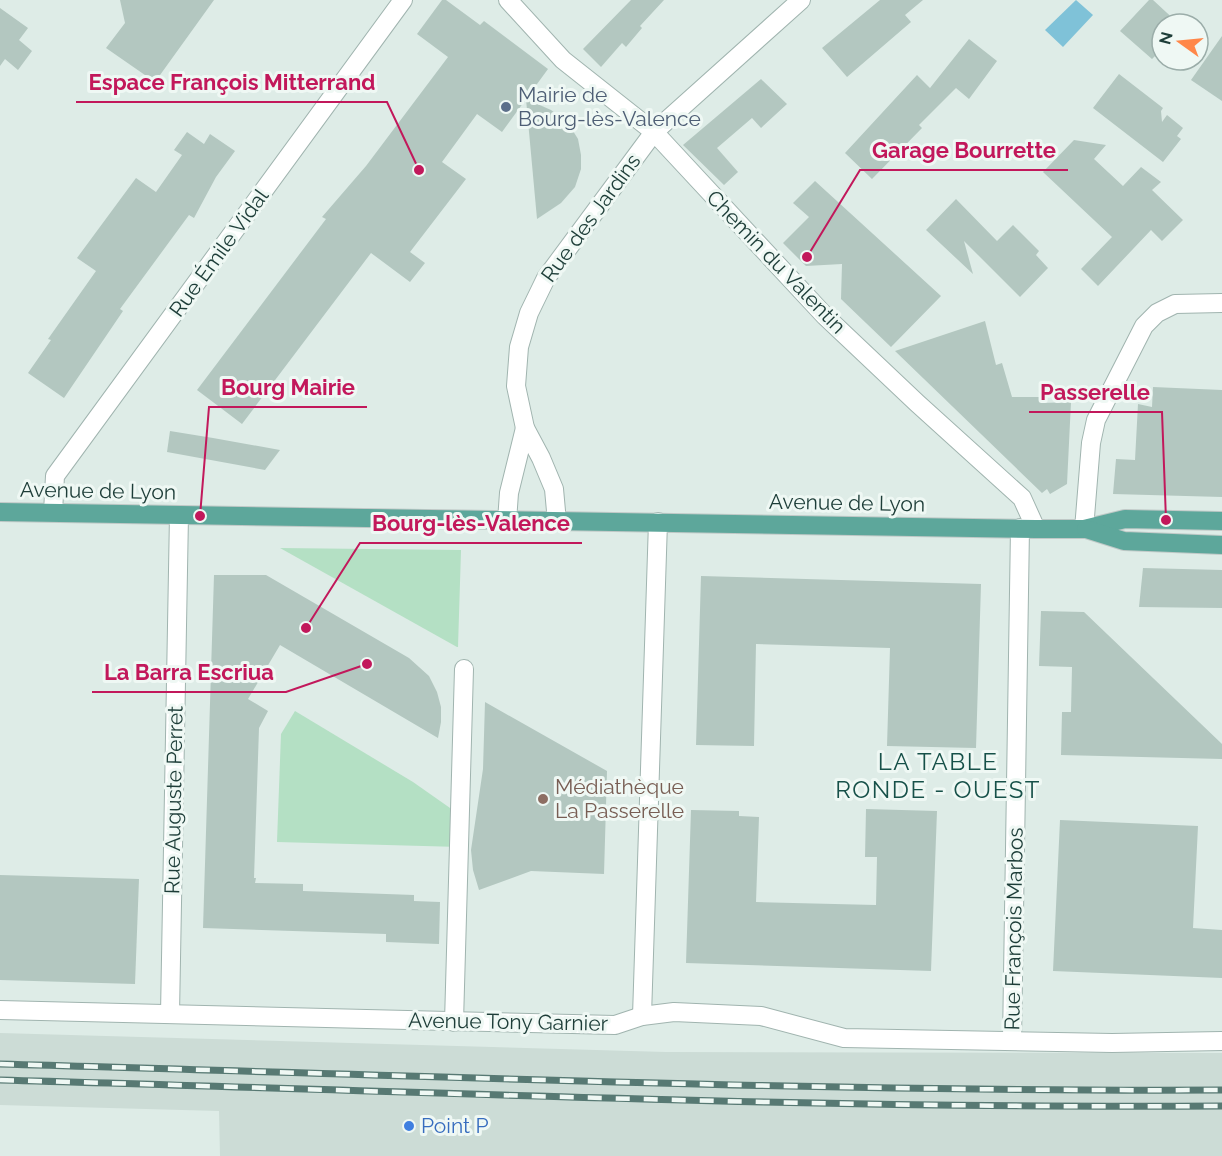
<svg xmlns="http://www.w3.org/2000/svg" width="1222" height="1156" font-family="Raleway,sans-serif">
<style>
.built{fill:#ccdcd6}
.green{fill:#b4e0c4}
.water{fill:#7fc2d8}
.building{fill:#b3c7c0}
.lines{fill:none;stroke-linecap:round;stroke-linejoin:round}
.minor-casing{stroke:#a0b4af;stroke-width:20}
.major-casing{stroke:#c0c9c7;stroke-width:20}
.minor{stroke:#fff;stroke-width:18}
.major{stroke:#5da79b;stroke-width:18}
.rail-casing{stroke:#577973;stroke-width:7}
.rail{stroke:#eff8f4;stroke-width:4.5;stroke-dasharray:14;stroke-linecap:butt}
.service-dot{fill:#5c6f8a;stroke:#eff8f4;stroke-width:2}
.education-dot{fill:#8d6e63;stroke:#eff8f4;stroke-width:2}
.shop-dot{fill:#3f7fe0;stroke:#eff8f4;stroke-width:2}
.labels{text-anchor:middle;stroke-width:6;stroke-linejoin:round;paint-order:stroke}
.service-label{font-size:21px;fill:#4e5e75;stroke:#eff8f4;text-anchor:start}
.street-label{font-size:21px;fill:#1d3d38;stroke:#eff8f4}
.education-label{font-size:21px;fill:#785e54;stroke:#eff8f4;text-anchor:start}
.shop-label{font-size:21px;fill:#366cbe;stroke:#eff8f4;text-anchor:start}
.quarter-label{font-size:24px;letter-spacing:1.5px;fill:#175149;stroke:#eff8f4}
.leader{fill:none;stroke:#c2185b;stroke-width:2}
.callout-dot{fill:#c2185b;stroke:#eff8f4;stroke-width:2}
.callout-label{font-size:22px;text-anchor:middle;font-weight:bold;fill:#c2185b;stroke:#eff8f4;stroke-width:6;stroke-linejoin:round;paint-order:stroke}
</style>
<rect width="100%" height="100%" fill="#deece7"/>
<!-- built -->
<path class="built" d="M0,1033L666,1052L1222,1053V1156H220L219,1111L0,1105Z"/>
<!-- green -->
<g class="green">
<path d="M280,548L461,550L458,647H457Z"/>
<path d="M295,711L413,782L460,815V847L277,842L281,734Z"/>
</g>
<!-- water -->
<path class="water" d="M1076,0L1093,15L1063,47L1045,30Z"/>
<!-- building -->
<g class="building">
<path d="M120,0H214L155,82L106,48L125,23Z"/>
<path d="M442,0H446L480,25L484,21L548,69L502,132L477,114L442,162L466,179L410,252L425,263L410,282L371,253L242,424L197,390L326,219L322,217L366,166L448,57L417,34Z"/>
<path d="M631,0H664L640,26L642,28L626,47L622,43L601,67L583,49Z"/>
<path d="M880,0H923L905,15L911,22L847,77L822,48Z"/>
<path d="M1149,0H1153L1179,24H1162V49L1152,59L1120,31Z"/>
<path d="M0,8L28,28L19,40L32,51L18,70L5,59L0,66Z"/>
<path d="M1222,36V101L1191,80Z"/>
<path d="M969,39L997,61L969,99L956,88L919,125L922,128L872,179L845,153L917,75L930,88Z"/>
<path d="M1119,74L1163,108L1161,111L1162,122L1167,115L1183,128L1177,136L1181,139L1163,162L1093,108Z"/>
<path d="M761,79L787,104L761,128L752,118L717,148L738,172L724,185L683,145Z"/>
<path d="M526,99L551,110L568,123L578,139L581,155V169L575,187L561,203L537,219Z"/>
<path d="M187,132L204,144L210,134L235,151L216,177L194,218L189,215L120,309L123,311L64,398L28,373L51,340L48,339L96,271L77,258L136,178L156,192L182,155L174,150Z"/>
<path d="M1074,140L1106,145L1094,159L1123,186L1141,167L1161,182L1152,190L1183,220L1162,241L1151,230L1098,286L1081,269L1112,237L1043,172Z"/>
<path d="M815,181L941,296L891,347L841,299L842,264L806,266L783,243L809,217L793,203Z"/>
<path d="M956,199L997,241L1013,225L1039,251L1036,255L1048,268L1020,297L964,241L973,274L926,230Z"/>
<path d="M985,321L996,365L1002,363L1012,397H1043V403L1071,402L1067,484L1050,494L1047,489L1042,493L895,351Z"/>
<path d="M1153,387L1222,390V497L1113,494L1116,459L1135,460L1138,404L1152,407Z"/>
<path d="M170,431L213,438L280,450L265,470L167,452Z"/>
<path d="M1143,568L1222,570V608L1139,607Z"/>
<path d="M214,575H266L409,658L429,676L437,692L441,707V722L438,738L280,645L248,699L268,711L259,728L254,878H256L255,883L303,884V891L414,895V901L440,902L439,944L386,942V934L203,928Z"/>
<path d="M701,576L981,584L976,748L887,746L890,648L756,644L754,746L696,745Z"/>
<path d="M1041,611L1084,612L1222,744V759L1061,755L1062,712H1071L1072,667L1039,666Z"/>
<path d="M485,702L607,771L604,874L531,871L479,890L473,870L471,850L483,769Z"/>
<path d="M866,809L937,811L931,971L686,963L691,810L739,811V816L759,817L756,902L876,905L877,857H865Z"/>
<path d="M1060,820L1198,826L1193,928L1222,930V978L1053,971Z"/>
<path d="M0,875L139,879L135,984L0,980Z"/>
</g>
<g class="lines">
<!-- minor casing -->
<g class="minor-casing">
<g id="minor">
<path d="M508,0L563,60L654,132L825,316L917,403L1022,498L1036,529"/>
<path d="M53,512L55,476L403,0"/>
<path d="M507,521L509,493L525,428"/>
<path d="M557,522L554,489L541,458L525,428L516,386L519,347L529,313L546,278L654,132L801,0"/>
<path d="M1084,529L1091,443L1096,420L1144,326L1157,313L1175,304L1222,303"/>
<path d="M0,1010L615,1025L642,1016L674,1012L761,1016L844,1038L1112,1043L1222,1041"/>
<path d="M170,1014L179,515"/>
<path d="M642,1016L658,522"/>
<path d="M454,1022L464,669"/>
<path d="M1012,1041L1020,528"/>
</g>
</g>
<!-- major casing -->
<g class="major-casing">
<g id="major">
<path d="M0,512L1036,529H1084L1125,519L1222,521"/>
<path d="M1086,529L1124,541L1222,545"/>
</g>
</g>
<!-- minor -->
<use href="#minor" class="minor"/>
<!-- major -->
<use href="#major" class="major"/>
<!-- rail casing -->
<g class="rail-casing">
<g id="rail">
<path d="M0,1064C407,1075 815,1092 1222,1090"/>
<path d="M0,1080C407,1091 815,1109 1222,1106"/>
</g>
</g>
<!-- rail -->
<use href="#rail" class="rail"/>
</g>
<!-- markers -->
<circle class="service-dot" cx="506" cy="107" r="6"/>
<circle class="education-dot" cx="543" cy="799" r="6"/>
<circle class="shop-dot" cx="409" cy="1126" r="6"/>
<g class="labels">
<!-- service labels -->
<g class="service-label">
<text x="518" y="102">Mairie de<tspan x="518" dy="24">Bourg-lès-Valence</tspan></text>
</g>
<!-- street labels -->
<g class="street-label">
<text transform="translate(591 218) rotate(-54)" y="7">Rue des Jardins</text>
<text transform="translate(219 253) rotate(-54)" y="7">Rue Émile Vidal</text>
<text transform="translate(776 262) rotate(46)" y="7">Chemin du Valentin</text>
<text transform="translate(98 491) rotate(1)" y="7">Avenue de Lyon</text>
<text transform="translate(847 503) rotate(1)" y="7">Avenue de Lyon</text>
<text transform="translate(174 800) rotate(-89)" y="7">Rue Auguste Perret</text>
<text transform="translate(1014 929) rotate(-89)" y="7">Rue François Marbos</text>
<text transform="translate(508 1022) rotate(1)" y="7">Avenue Tony Garnier</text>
</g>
<!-- education labels -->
<g class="education-label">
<text x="555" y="794">Médiathèque<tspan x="555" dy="24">La Passerelle</tspan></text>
</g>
<!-- shop labels -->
<g class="shop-label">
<text x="421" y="1133">Point P</text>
</g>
<!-- quarter labels -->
<g class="quarter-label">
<text x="938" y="770">LA TABLE<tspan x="938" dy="28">RONDE - OUEST</tspan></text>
</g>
</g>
<!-- callouts -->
<path class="leader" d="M419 170L387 102H76M807 257L860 170H1068M200 516L209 407H367M1166 520L1162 412H1029M306 628L360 543H582M367 664L286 692H92"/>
<g class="callout-dot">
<circle cx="419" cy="170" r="6"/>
<circle cx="807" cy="257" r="6"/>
<circle cx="200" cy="516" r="6"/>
<circle cx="1166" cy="520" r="6"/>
<circle cx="306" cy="628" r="6"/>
<circle cx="367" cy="664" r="6"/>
</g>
<g class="callout-label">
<text x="232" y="90">Espace François Mitterrand</text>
<text x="964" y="158">Garage Bourrette</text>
<text x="288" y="395">Bourg Mairie</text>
<text x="1095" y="400">Passerelle</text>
<text x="471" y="531">Bourg-lès-Valence</text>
<text x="189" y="680">La Barra Escriua</text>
</g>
<!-- north arrow -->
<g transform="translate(1180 42) rotate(285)"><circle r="28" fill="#eff8f4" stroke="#9bada9" stroke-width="1.5"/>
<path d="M0-4.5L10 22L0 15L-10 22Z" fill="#ff8749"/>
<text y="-9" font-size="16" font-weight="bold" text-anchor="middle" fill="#1d3d38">N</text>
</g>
</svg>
